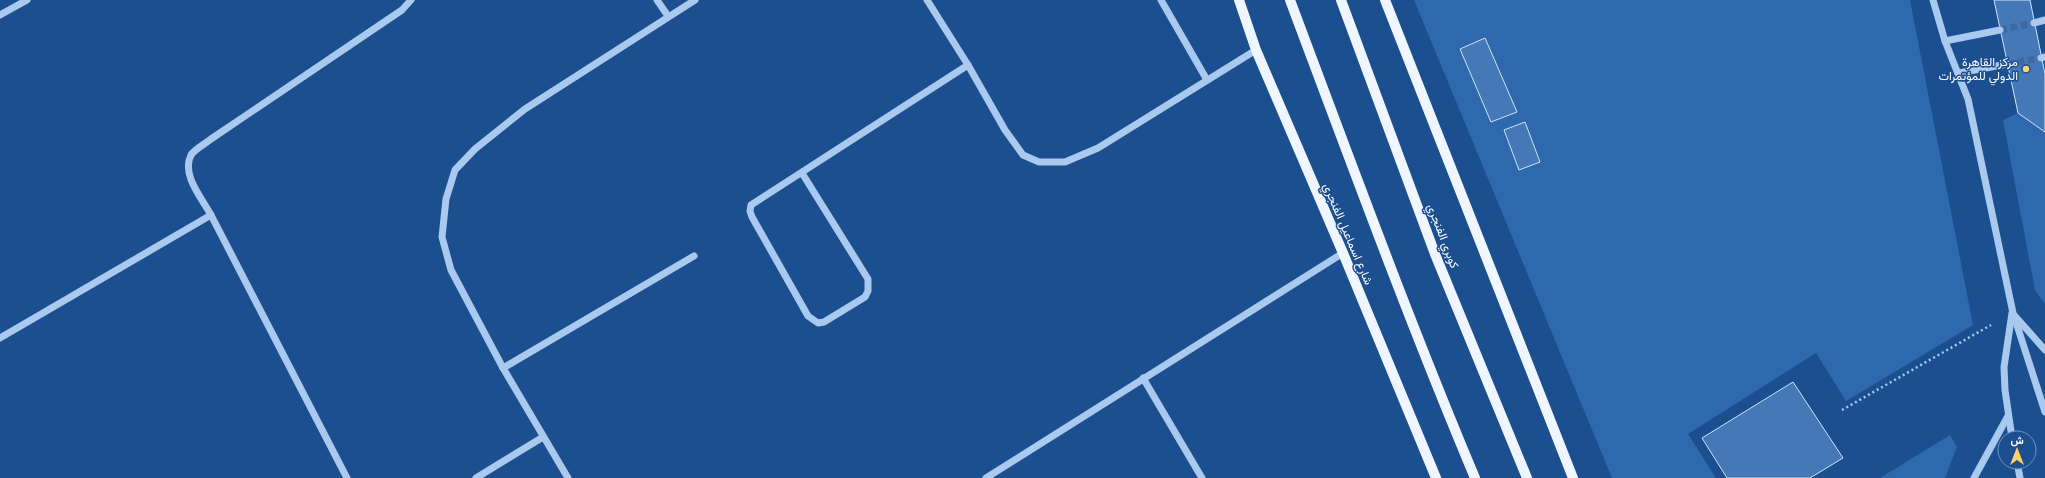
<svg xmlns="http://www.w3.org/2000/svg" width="2045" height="478" font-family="'Noto Sans',Vazirmatn,sans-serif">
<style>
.green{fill:#2e69ad;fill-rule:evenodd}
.building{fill:#4478b7;stroke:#cfe3fa}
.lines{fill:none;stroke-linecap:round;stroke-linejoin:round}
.minor-tunnel{stroke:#3d69a0;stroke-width:7;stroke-dasharray:7 3.5;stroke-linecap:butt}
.path{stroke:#a9c9ee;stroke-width:2.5;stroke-dasharray:2 3;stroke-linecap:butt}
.minor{stroke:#a9c9ee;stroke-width:7}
.major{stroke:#f0f6ff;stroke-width:10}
.poi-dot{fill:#ffd166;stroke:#1b4f8f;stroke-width:1.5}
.labels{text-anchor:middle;stroke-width:3;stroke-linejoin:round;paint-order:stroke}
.poi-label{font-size:12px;fill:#fff;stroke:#1b4f8f;text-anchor:end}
.street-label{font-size:12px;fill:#fff;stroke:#1b4f8f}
</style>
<rect width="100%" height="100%" fill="#1b4f8f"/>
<!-- green -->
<g class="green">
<path d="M1414,0H1910L1973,325L1846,401L1816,353L1688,434L1716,478H1612ZM1485,38L1516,112L1492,122L1460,49ZM1525,122L1540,162L1519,170L1504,130Z"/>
<path d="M2018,113L2045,132V304L2035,290L2003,120Z"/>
<path d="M1950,435L1957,447L1945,478H1880Z"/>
</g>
<!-- building -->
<g class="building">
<path d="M1994,0H2030L2045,74V132L2018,113Z"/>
<path d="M1485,38L1517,112L1491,122L1460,49Z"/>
<path d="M1525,122L1540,162L1519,170L1504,130Z"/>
<path d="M1793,382L1843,458L1810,478H1727L1702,438Z"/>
</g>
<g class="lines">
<!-- minor-tunnel -->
<g class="minor-tunnel">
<path d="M2000,30L2034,23"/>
<path d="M2007,64L2041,58"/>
</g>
<!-- path -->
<path class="path" d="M1842,410L1991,325"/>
<!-- minor -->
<g class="minor">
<path d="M657,0L668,16"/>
<path d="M927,0L968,65L1005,130L1023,155L1039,162H1065L1098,148L1256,50"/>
<path d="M1161,0L1207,80"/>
<path d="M1933,0L1945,41L1968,99L2013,313L2045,412"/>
<path d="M0,15L27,0"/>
<path d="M2034,23L2045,20"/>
<path d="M1945,41L2000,30"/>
<path d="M2041,58L2045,57"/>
<path d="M1959,73L2007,64"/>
<path d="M802,173L868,279V291L865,297L824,322L818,323L808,316L752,217L750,211L751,205L968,65"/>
<path d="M2014,315L2045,350"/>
<path d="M0,338L211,215"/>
<path d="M503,368L694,256"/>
<path d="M1143,378L1202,478"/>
<path d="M2012,438L2005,390L2004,367L2012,313"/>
<path d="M2017,462L2020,478"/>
<path d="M347,478L211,215C202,198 181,175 191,155C195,149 205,144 211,139L402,10L411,0"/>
<path d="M476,478L543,437"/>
<path d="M568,478L503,368L451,270L442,237L446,199L455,170L475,149L525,109L695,0"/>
<path d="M986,478L1343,253"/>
<path d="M1974,478L2008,416"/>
</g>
<!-- major -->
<g class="major">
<path d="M1239,0L1256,50L1343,253L1436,478"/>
<path d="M1290,0C1350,160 1409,321 1475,478"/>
<path d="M1341,0L1435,254L1527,478"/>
<path d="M1385,0L1573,478"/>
</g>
</g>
<!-- markers -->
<circle class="poi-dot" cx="2026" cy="69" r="4"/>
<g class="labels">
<!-- poi labels -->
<g class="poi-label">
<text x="2018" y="66">مركز القاهرة<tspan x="2018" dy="14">الدولي للمؤتمرات</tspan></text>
</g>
<!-- street labels -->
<g class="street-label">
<text transform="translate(1348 234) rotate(67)" y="4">شارع اسماعيل الفنجري</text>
<text transform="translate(1443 236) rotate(69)" y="4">كوبري الفنجري</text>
</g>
</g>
<!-- north arrow -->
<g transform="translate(2017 450)"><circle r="19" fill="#1b4f8f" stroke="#7695bc"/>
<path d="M0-3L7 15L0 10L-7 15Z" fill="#ffd166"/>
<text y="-6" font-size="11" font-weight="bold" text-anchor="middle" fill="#ffffff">ش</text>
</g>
</svg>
